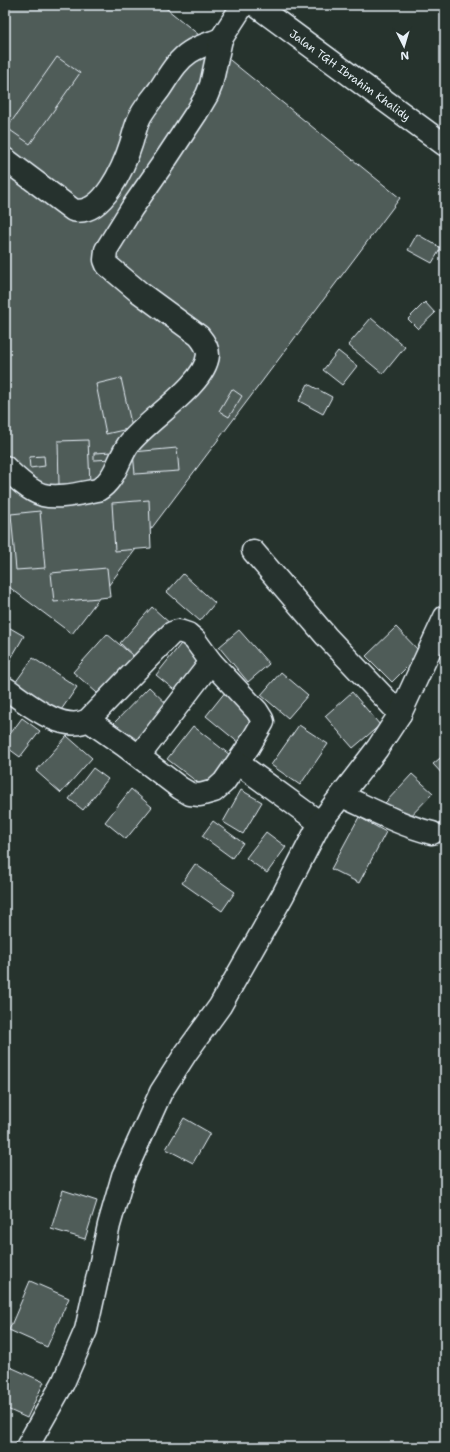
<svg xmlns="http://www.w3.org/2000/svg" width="450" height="1452" font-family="'Shantell Sans',sans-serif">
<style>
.building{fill:#505c59;stroke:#e8f1f8}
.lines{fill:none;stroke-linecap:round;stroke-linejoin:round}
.minor-casing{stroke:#e8f1f8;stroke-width:25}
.major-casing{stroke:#e8f1f8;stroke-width:25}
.minor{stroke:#26332d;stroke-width:22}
.major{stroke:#26332d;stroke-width:22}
.labels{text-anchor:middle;stroke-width:3;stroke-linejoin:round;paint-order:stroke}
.street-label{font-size:11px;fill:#e8f1f8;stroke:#26332d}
</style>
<rect width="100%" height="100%" fill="#26332d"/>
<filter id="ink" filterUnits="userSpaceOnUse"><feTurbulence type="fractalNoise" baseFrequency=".025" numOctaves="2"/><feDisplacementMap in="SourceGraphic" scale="8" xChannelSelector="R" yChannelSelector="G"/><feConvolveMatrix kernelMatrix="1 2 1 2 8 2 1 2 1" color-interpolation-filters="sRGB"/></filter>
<g filter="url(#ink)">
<!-- building -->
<g class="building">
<path d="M5,5H162L400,198L72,634L5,584Z"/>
<path d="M57,57L80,73L30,144L7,128Z"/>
<path d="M417,234L441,248L432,263L408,250Z"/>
<path d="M425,302L435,313L418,329L408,319Z"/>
<path d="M371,318L405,347L383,374L348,345Z"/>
<path d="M338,351L357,366L342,385L323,370Z"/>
<path d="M121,378L132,428L106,434L96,384Z"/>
<path d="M308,384L332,397L323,414L299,401Z"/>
<path d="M232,389L242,396L229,417L219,411Z"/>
<path d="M88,440L90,484L59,485L58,441Z"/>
<path d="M177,448L179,471L135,474L133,452Z"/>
<path d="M112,452L113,459L94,460V453Z"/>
<path d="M44,456L45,466L30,468L29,457Z"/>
<path d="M149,500L151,548L115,551L112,503Z"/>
<path d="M40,511L45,568L16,570L11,514Z"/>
<path d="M107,568L110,597L54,602L51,573Z"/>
<path d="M183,574L215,603L200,621L167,592Z"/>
<path d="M152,607L173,626L140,662L120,643Z"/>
<path d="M5,625L24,636L6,667H5Z"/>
<path d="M396,627L421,653L392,682L366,656Z"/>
<path d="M239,630L269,664L248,682L219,647Z"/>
<path d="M107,634L138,660L104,699L73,672Z"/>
<path d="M184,640L206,658L178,693L156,675Z"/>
<path d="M33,658L77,687L59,713L15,683Z"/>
<path d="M281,672L308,695L288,718L261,695Z"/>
<path d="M149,687L171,708L136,745L114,723Z"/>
<path d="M226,691L260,719L240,744L206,716Z"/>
<path d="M352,692L380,725L353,748L325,716Z"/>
<path d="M22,718L40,731L20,757L5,746V741Z"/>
<path d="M299,725L328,744L300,785L271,765Z"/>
<path d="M193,726L230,755L205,788L167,759Z"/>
<path d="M67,736L92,758L61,793L36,771Z"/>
<path d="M445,754V777L433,764Z"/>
<path d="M93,768L108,779L83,810L69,799Z"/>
<path d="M412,774L433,793L405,822L385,803Z"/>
<path d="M131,789L152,807L126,839L105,822Z"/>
<path d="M241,790L262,802L243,834L223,822Z"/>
<path d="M359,817L386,832L359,883L331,869Z"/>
<path d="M213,821L243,843L232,858L202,836Z"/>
<path d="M266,832L286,847L267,873L246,858Z"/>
<path d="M195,864L235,892L222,911L182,883Z"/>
<path d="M184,1118L210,1133L193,1163L166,1149Z"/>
<path d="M63,1190L97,1201L85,1239L51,1229Z"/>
<path d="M30,1281L69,1298L47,1347L9,1330Z"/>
<path d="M8,1366L44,1382L27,1418L5,1408V1372Z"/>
</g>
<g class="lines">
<!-- minor casing -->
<g class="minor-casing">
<g id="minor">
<path d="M5,159L73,210C103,217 124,166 131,144C134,135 136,123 141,115C146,106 153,98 159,90C168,77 176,61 190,52C199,46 211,43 221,39"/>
<path d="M5,467C15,477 29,491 43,495C59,499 81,493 98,490C115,480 118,460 128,445C146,420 205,386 208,355C208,348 204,342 199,336L139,292L107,265L105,260L106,250L132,208L164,162L197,112L207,95L211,85L221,39L243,5"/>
<path d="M253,551L326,636L400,714"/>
<path d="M5,688C26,702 62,734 88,720L125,746L180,788L190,794L200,795L214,791L224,782L249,746L263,722L262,719L257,711L211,662L195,640L188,634L182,632L178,631L172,633L88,720"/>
<path d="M139,756L211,662"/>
<path d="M238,763L320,823"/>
<path d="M342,796C371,809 400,825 432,833"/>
<path d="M27,1447L63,1383L86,1330L109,1225L123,1176L161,1092L186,1053L220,1006L283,895L320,823L377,749L400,714L445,617"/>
</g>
</g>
<!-- major casing -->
<g class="major-casing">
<path id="major" d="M255,5L445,145"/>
</g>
<!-- minor -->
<use href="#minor" class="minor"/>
<!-- major -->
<use href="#major" class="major"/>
</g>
</g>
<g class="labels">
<!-- street labels -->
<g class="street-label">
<text transform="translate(350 75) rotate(36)" y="4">Jalan TGH Ibrahim Khalidy</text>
</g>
</g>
<!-- margin -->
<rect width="450" height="1452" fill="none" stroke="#26332d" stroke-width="20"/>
<rect x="10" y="10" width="430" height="1432" fill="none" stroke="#e8f1f8" stroke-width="1.5" filter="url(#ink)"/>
<!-- north arrow -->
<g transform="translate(404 46) rotate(175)" stroke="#26332d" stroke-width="3" paint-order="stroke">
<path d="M0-3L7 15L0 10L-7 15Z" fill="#e8f1f8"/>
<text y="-6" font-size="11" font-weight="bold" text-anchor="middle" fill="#e8f1f8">N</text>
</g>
</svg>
